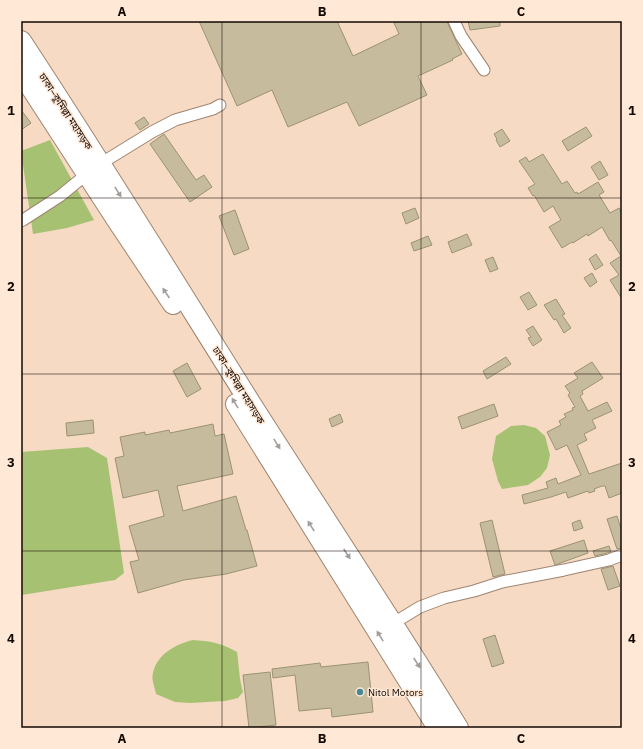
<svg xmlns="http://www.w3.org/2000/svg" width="643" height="749" font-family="'IBM Plex Sans','Noto Sans Bengali',sans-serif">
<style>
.water{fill:#a7c172}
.building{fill:#c6bc9d;stroke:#9b9274}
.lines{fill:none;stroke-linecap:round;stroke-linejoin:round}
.street-casing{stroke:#9e8570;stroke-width:13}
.highway-casing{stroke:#9e8570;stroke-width:22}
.street{stroke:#fff;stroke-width:11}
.highway{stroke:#fff;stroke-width:20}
.oneway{fill:#a09d9a}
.grid{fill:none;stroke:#120903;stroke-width:1;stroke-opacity:0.55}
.poi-dot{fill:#468899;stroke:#ffe8d6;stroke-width:1.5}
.labels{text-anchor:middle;stroke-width:3;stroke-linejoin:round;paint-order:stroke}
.street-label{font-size:10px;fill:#120903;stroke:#ffe8d6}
.poi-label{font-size:10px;fill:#120903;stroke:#ffe8d6;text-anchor:start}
.neatline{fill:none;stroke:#120903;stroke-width:1.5}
.grid-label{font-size:13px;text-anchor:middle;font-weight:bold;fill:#120903}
</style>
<rect width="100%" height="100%" fill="#f6dac3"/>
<!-- water -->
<g class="water">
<path d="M50,140L94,220L67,228L33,234L21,151Z"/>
<path d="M524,425L536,428L545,436L550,455L547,468L540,477L528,485L502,489L498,481L492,459L496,436L511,426Z"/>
<path d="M88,447L107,458L124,573L115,580L22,595L21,589V452Z"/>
<path d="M193,640C209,641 222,643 237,652C239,665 239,679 243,692L238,698L225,701L190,703L175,702L156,694C155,688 151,679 153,673C157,654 176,644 193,640Z"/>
</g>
<!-- building -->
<g class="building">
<path d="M199,21H337L353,56L399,34L394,23L399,21H447L448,24L462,54L452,59L453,60L418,76L427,95L359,126L347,102L288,127L272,90L237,106Z"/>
<path d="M468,21H500V26L470,30Z"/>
<path d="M21,110L31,123L21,130Z"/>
<path d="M144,117L149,124L140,130L135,123Z"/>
<path d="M586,127L592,136L568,151L562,141Z"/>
<path d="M502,129L510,141L500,147L496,140L497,139L494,134Z"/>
<path d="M164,134L196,180L204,175L212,187L190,202L150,144Z"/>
<path d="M543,154L562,184L567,181L575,193L577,192L578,194L598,182L604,192L599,195L610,213L619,208L622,214V299L610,280L619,275L610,263L621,256L611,240L610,241L602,227L588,236L587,234L573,243L572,242L562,248L549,227L561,220L553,206L544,212L534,195L533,196L528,188L535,184L519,161L526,157L529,162Z"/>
<path d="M600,161L608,175L599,180L591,167Z"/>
<path d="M415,208L419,218L406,224L402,213Z"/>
<path d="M235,210L249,249L234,255L219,216Z"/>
<path d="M467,234L472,245L452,253L448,242Z"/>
<path d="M428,236L432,245L414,251L411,243Z"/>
<path d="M596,254L603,265L595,270L589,259Z"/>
<path d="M493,257L498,269L490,272L485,260Z"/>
<path d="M592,273L597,282L590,287L584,278Z"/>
<path d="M529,292L537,305L528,310L520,297Z"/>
<path d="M556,299L565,314L562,315L571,328L564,333L556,319L554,320L544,305Z"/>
<path d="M533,326L542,340L533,346L528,338L531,337L526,330Z"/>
<path d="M506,357L511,364L487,379L483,371Z"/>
<path d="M592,362L603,378L582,391L583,394L580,396L588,411L607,402L612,411L592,420L596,428L584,434L587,440L577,445L589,474L622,463V493L609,498L605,486H602L594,489L595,491L589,493L588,491L568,498L566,492L551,497L524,504L522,495L548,488L546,482L556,478L558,484L581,475L567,445L556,450L547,432L561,425L559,421L566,417L564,414L573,410L572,408L575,407L568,395L570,393L565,386L578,378L574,373Z"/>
<path d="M187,363L201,389L187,397L173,371Z"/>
<path d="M494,404L498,416L462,429L458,417Z"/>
<path d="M340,414L343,422L332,427L329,419Z"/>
<path d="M93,420L94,433L67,436L66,423Z"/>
<path d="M213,424L215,436L224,434L233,474L177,486L183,511L236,496L246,530H247L257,566L226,574L184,580L138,593L130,562L139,560L129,526L164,516L158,490L123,498L115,458L124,456L120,437L145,432V435L169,430L170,433Z"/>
<path d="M617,516L622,532V548L617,549L607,519Z"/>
<path d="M492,520L505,574L493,577L480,523Z"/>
<path d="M580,520L583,528L574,531L572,523Z"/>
<path d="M584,540L588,553L555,565L550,551Z"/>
<path d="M609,546L611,552L595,556L593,551Z"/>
<path d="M613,566L620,586L608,590L601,569Z"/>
<path d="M495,635L504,663L492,667L483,639Z"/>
<path d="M368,662L373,712L332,717L331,708L299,711L295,675L273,678L272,669L320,663L321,667Z"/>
<path d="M270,672L276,725L249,728L243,675Z"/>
</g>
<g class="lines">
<!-- street casing -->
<g class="street-casing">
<g id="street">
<path d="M454,21L461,36L484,70"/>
<path d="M100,164L152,132L175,120L213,109L220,105"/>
<path d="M21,221L23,220L60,196L87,174"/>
<path d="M392,624L420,607L444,598L474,591L502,582L564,570L609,560L622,555"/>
</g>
</g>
<!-- highway casing -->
<g class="highway-casing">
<g id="highway">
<path d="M21,41C100,161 175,283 251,404C320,512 391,619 458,728"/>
<path d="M21,72L117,220L173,304"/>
<path d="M236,404L438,728"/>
</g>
</g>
<!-- street -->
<use href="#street" class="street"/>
<!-- highway -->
<use href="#highway" class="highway"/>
</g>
<!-- one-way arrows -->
<defs><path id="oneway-solid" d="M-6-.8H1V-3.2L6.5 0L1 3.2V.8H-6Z"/></defs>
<g class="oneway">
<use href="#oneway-solid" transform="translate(118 192) rotate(58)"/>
<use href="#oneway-solid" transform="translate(166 293) rotate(-124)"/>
<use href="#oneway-solid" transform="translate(235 403) rotate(-121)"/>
<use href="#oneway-solid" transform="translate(277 444) rotate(58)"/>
<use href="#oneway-solid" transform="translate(311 526) rotate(-122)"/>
<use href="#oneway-solid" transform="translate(347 554) rotate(57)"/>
<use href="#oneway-solid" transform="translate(380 636) rotate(-122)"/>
<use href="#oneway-solid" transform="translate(417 663) rotate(57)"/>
</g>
<!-- grid -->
<path class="grid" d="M222,21V728M421,21V728M21,198H622M21,374H622M21,551H622"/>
<!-- markers -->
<circle class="poi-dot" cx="360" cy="692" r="4"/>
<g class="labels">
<!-- street labels -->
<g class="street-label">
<text transform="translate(66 111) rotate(57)" y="4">ঢাকা–কুমিল্লা মহাসড়ক</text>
<text transform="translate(239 385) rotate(58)" y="4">ঢাকা–কুমিল্লা মহাসড়ক</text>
</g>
<!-- poi labels -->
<g class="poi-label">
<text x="368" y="696">Nitol Motors</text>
</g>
</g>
<!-- border -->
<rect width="643" height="749" fill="none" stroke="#ffe8d6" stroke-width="44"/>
<rect x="22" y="22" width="599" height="705" class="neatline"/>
<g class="grid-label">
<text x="122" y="16">A</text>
<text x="322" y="16">B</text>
<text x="521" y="16">C</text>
<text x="11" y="115">1</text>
<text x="632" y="115">1</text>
<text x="11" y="291">2</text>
<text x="632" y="291">2</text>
<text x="11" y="467">3</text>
<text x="632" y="467">3</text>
<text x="11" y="643">4</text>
<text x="632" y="643">4</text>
<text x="122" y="743">A</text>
<text x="322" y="743">B</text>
<text x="521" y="743">C</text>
</g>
</svg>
